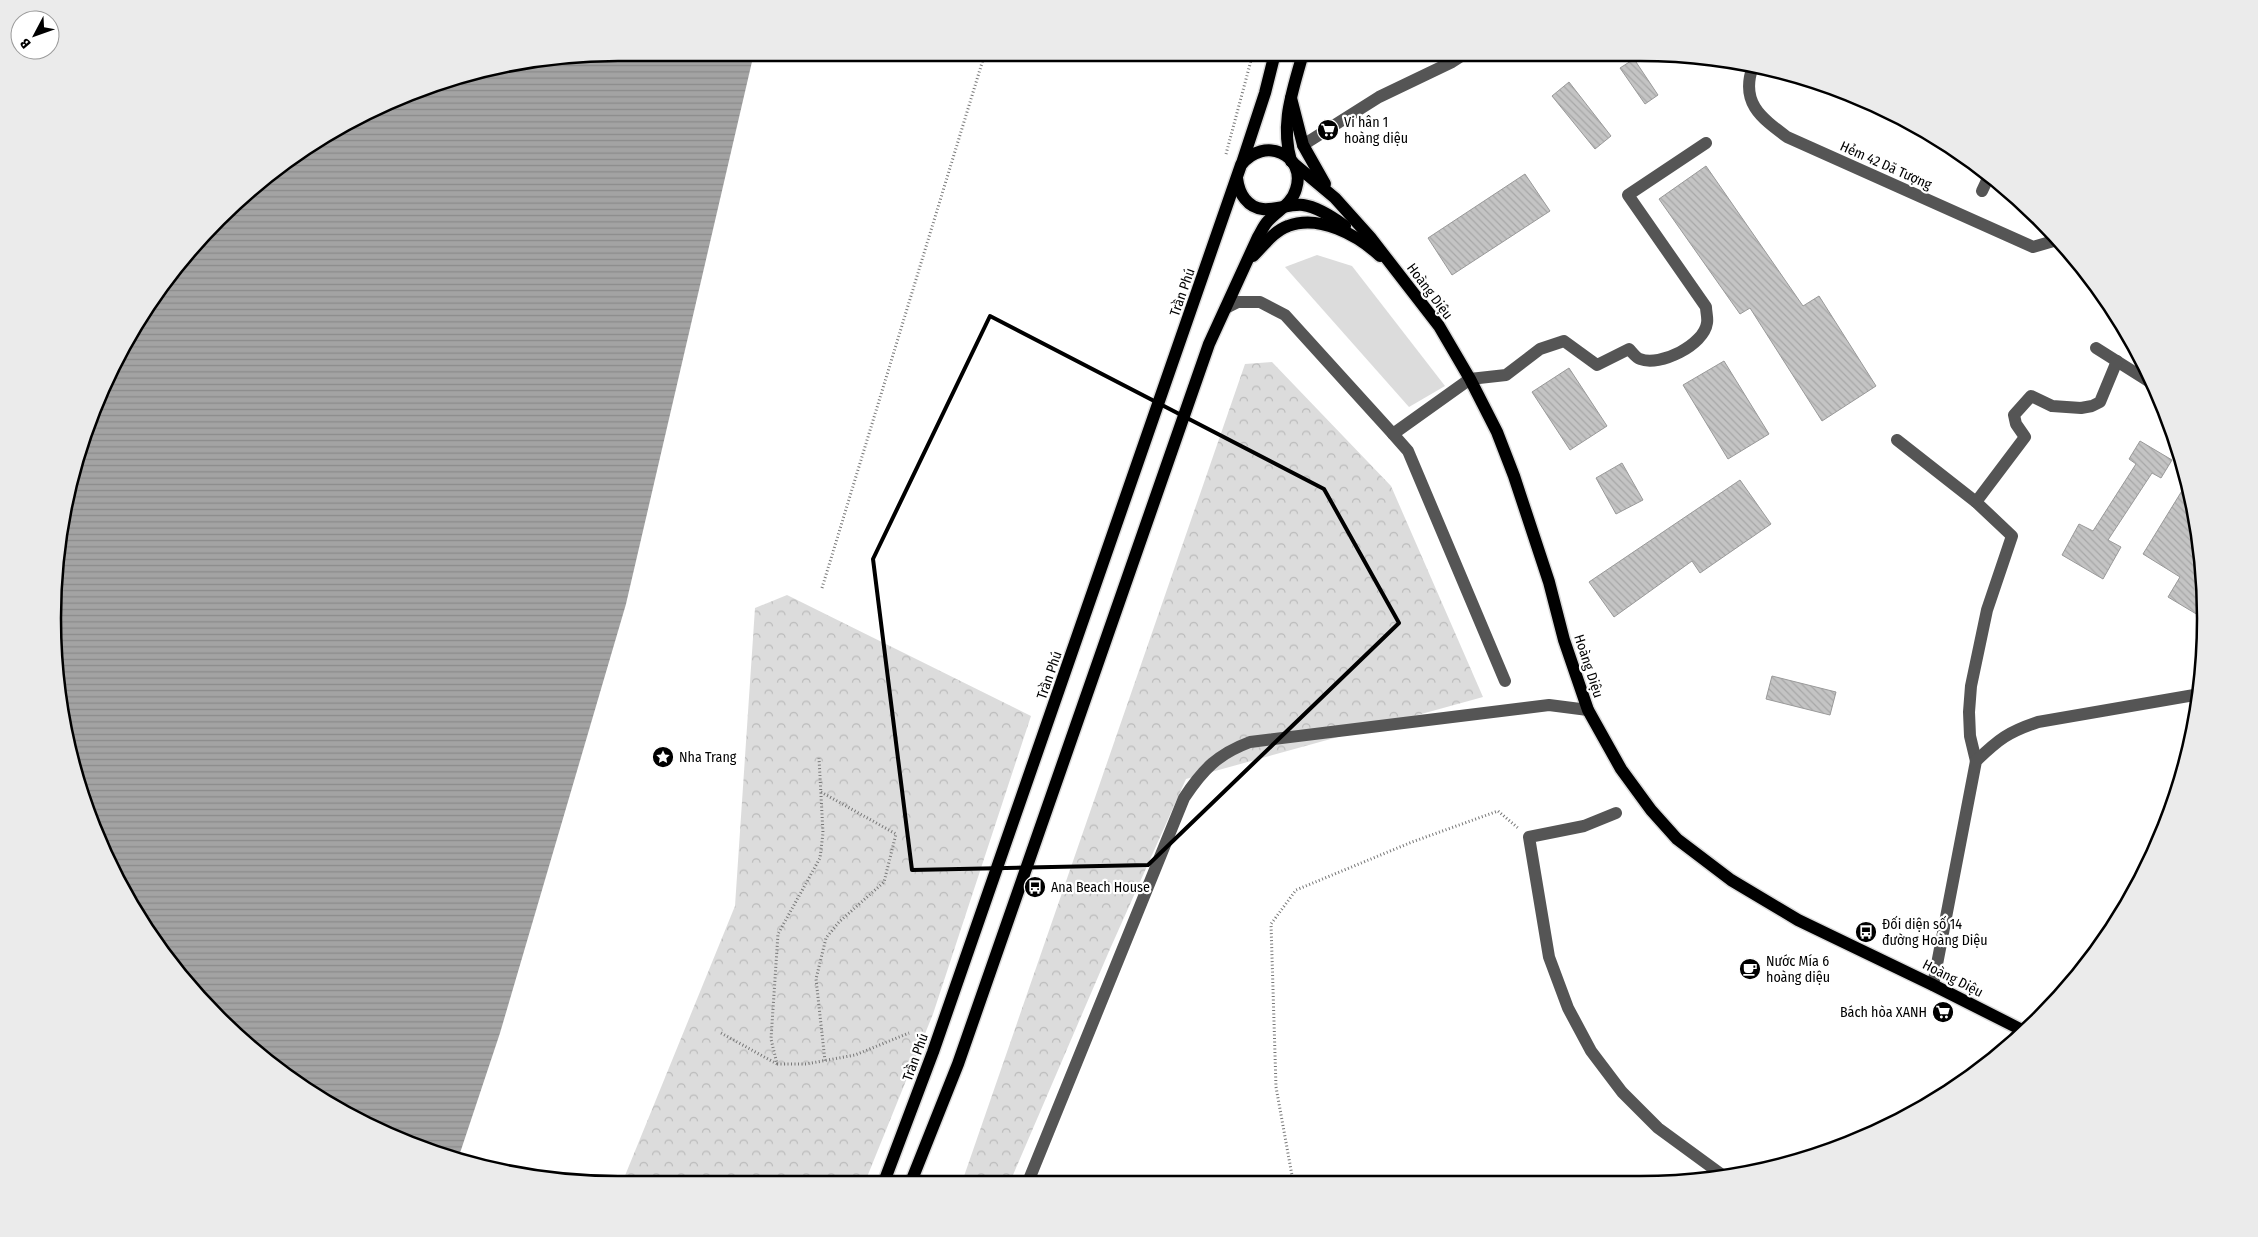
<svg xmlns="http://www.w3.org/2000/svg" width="2258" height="1237" font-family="'Fira Sans Condensed',sans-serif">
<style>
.grass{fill:#dcdcdc}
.forest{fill:url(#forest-crowns)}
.water{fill:url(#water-rules)}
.building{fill:url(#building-back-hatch);stroke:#999}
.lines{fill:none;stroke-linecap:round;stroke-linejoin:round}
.major-casing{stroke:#dbdbdb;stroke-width:15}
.path{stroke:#777;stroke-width:3;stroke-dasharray:1 2.5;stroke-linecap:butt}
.minor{stroke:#555;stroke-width:12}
.major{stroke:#000;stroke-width:12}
.marked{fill:none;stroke:#000;stroke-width:4;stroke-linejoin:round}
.labels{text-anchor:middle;stroke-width:4.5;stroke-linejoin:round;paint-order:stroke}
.poi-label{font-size:14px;fill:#000;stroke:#fff;text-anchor:start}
.street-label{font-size:14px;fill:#000;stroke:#fff}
.rim{fill:none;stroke:#000;stroke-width:2.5}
</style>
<defs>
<pattern id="forest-crowns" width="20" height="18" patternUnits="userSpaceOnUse" patternTransform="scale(1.25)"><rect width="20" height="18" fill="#dcdcdc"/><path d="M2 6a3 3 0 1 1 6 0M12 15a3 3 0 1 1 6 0" fill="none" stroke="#bbb"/></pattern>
<pattern id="water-rules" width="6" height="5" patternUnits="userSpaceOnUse" patternTransform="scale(1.25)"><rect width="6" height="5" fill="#a3a3a3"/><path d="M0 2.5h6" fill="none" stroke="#8b8b8b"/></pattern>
<pattern id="building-back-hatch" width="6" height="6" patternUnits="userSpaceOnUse" patternTransform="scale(1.25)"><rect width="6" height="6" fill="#c4c4c4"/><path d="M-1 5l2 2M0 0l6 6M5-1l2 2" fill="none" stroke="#a7a7a7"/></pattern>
</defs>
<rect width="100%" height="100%" fill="#fff"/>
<!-- grass -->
<path class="grass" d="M1317,255L1352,266L1445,386L1409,407L1285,267Z"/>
<!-- forest -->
<g class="forest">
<path d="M1272,362L1391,486L1483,697L1186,779L1110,949L1010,1182H962L1245,364Z"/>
<path d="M787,595L1031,716L933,1014L865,1182L622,1183L735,906L755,608Z"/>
</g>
<!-- water -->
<path class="water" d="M619,53H754L626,604L500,1033L458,1159L336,1109L274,1067L193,992L148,933L96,835L72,765L54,656V581L72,472L96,402L148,304L193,245L274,170L336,128L436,83L508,63Z"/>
<!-- building -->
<g class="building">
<path d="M1634,59L1658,95L1645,104L1620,68Z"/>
<path d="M1569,82L1611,136L1595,149L1552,96Z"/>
<path d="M1706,166L1803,306L1819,296L1876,386L1822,421L1750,308L1740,314L1659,199Z"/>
<path d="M1525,174L1550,211L1452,275L1428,238Z"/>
<path d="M1724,361L1769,434L1728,459L1683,385Z"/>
<path d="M1569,368L1607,426L1570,450L1532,392Z"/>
<path d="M2140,441L2172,460L2161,478L2152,473L2108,540L2121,547L2103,579L2062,555L2079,524L2093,531L2136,464L2129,459Z"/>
<path d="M1622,463L1643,500L1616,514L1596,478Z"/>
<path d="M1740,480L1771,524L1700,573L1692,561L1614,617L1589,582Z"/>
<path d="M2188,481L2204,581L2203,618L2168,597L2180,577L2143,554Z"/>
<path d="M1772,676L1836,692L1830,715L1766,699Z"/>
</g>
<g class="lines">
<!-- major casing -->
<g class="major-casing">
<g id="major">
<path d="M1291,98L1303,145L1325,184"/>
<path d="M1291,161C1280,122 1293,91 1303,53"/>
<path d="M1292,162L1335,198L1370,237L1439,326L1470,379L1497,432L1514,476L1549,582L1564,640L1588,710L1621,769L1651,810L1677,839L1731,880L1798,920L1933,985L2022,1030"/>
<path d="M1242,163L1265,93L1275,53"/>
<path d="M1237,178C1238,186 1240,193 1245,199C1261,219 1283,203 1303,205C1317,207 1334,218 1345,226"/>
<path d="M1253,256C1264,245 1274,231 1288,226C1319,214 1358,235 1380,256"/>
<path d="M884,1182L933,1052L1241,165C1264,135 1307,155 1296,189C1292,204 1278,210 1268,221C1264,225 1261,232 1258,237L1209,344L958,1064L911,1182"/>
</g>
</g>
<!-- path -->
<g class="path">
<path d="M1226,154L1253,53"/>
<path d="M822,588L985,53"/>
<path d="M821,792L896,834L884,882L839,922L826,938L816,979L825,1061"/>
<path d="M721,1033L777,1064L771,1039L778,934L820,858L823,833L819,758"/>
<path d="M777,1064H806L855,1055L909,1033"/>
<path d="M1293,1181L1276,1087L1271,924L1296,890L1412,842L1498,811L1518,828"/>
</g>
<!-- minor -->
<g class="minor">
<path d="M1753,66C1740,102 1760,117 1787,137L2033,247L2057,240"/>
<path d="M1303,145L1379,97L1452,62L1466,53"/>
<path d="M1982,191L1989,176"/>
<path d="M1226,308L1238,302H1260L1285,315L1393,434L1470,379L1506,375L1540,349L1564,341L1597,365L1629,349C1632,352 1636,358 1640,359C1660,367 1704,345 1707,323C1708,318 1706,312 1706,307L1628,195L1706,143"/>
<path d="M2096,348L2153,384"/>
<path d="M1393,434L1408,451L1505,681"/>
<path d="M1897,440L1976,502L2012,536L1987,610L1971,686L1969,712L1970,736L1976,761"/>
<path d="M1976,502L2025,437L2016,424L2014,415L2031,396L2052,406L2081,408L2092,406L2100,402L2117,361"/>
<path d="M1616,813L1584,826L1529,837L1549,957L1568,1008L1591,1051L1622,1092L1658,1128L1725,1177"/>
<path d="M1933,985L1976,761C1999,739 2008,732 2038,722L2200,694"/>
<path d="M1028,1182L1184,798C1203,769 1218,754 1250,742L1549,705L1588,710"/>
</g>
<!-- major -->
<use href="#major" class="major"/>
</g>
<!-- marked area -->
<path class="marked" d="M990,316L1324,489L1399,623L1148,865L912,870L873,559Z"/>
<!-- icons -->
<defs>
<g id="supermarket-disc" transform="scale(1.125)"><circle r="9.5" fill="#000" stroke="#fff"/><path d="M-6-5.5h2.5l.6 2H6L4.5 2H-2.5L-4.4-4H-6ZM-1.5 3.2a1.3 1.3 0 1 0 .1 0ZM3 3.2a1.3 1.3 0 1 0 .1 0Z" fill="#fff"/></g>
<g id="sight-disc" transform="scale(1.125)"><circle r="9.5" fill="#000" stroke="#fff"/><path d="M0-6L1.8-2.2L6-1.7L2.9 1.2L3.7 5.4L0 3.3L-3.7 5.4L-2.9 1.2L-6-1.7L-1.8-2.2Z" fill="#fff"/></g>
<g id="bus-disc" transform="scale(1.125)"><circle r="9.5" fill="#000" stroke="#fff"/><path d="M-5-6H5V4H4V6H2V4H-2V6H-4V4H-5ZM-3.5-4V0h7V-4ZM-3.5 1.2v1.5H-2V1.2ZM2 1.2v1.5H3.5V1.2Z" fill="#fff"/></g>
<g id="cafe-disc" transform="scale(1.125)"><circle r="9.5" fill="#000" stroke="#fff"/><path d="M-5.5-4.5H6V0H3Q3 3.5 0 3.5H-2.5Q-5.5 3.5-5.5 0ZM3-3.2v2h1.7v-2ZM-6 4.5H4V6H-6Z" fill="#fff"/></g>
</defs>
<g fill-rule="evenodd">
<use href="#supermarket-disc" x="1328" y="130"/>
<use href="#sight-disc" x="663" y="757"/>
<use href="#bus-disc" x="1035" y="887"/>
<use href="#bus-disc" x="1866" y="932"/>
<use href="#cafe-disc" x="1750" y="969"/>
<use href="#supermarket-disc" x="1943" y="1012"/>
</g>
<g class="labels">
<!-- poi labels -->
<g class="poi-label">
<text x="1344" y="127">Vi hân 1<tspan x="1344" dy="16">hoàng diệu</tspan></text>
<text x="679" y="762">Nha Trang</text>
<text x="1051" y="892">Ana Beach House</text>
<text x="1882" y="929">Đối diện số 14<tspan x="1882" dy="16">đường Hoàng Diệu</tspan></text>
<text x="1766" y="966">Nước Mía 6<tspan x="1766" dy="16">hoàng diệu</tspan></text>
<text x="1927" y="1017" text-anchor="end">Bách hòa XANH</text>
</g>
<!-- street labels -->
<g class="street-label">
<text transform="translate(1886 165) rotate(24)" y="5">Hẻm 42 Dã Tượng</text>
<text transform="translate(1430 291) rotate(53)" y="5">Hoàng Diệu</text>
<text transform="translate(1182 292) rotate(-71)" y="5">Trần Phú</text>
<text transform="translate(1589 666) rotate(72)" y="5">Hoàng Diệu</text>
<text transform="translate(1049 675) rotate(-71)" y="5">Trần Phú</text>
<text transform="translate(1953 978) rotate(27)" y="5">Hoàng Diệu</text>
<text transform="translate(915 1057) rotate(-70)" y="5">Trần Phú</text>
</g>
</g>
<!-- crop -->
<path d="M0 0H2258V1237H0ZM618 61H1640A557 557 0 0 1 2197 618V619A557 557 0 0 1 1640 1176H618A557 557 0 0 1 61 619V618A557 557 0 0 1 618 61Z" fill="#ebebeb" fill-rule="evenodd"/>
<path class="rim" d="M618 61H1640A557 557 0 0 1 2197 618V619A557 557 0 0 1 1640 1176H618A557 557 0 0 1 61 619V618A557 557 0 0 1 618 61Z"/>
<!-- north arrow -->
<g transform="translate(35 35) rotate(229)"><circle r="24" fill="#ffffff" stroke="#999999"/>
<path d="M0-4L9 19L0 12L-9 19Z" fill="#000000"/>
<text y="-8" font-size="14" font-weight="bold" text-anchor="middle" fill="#000000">B</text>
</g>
</svg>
